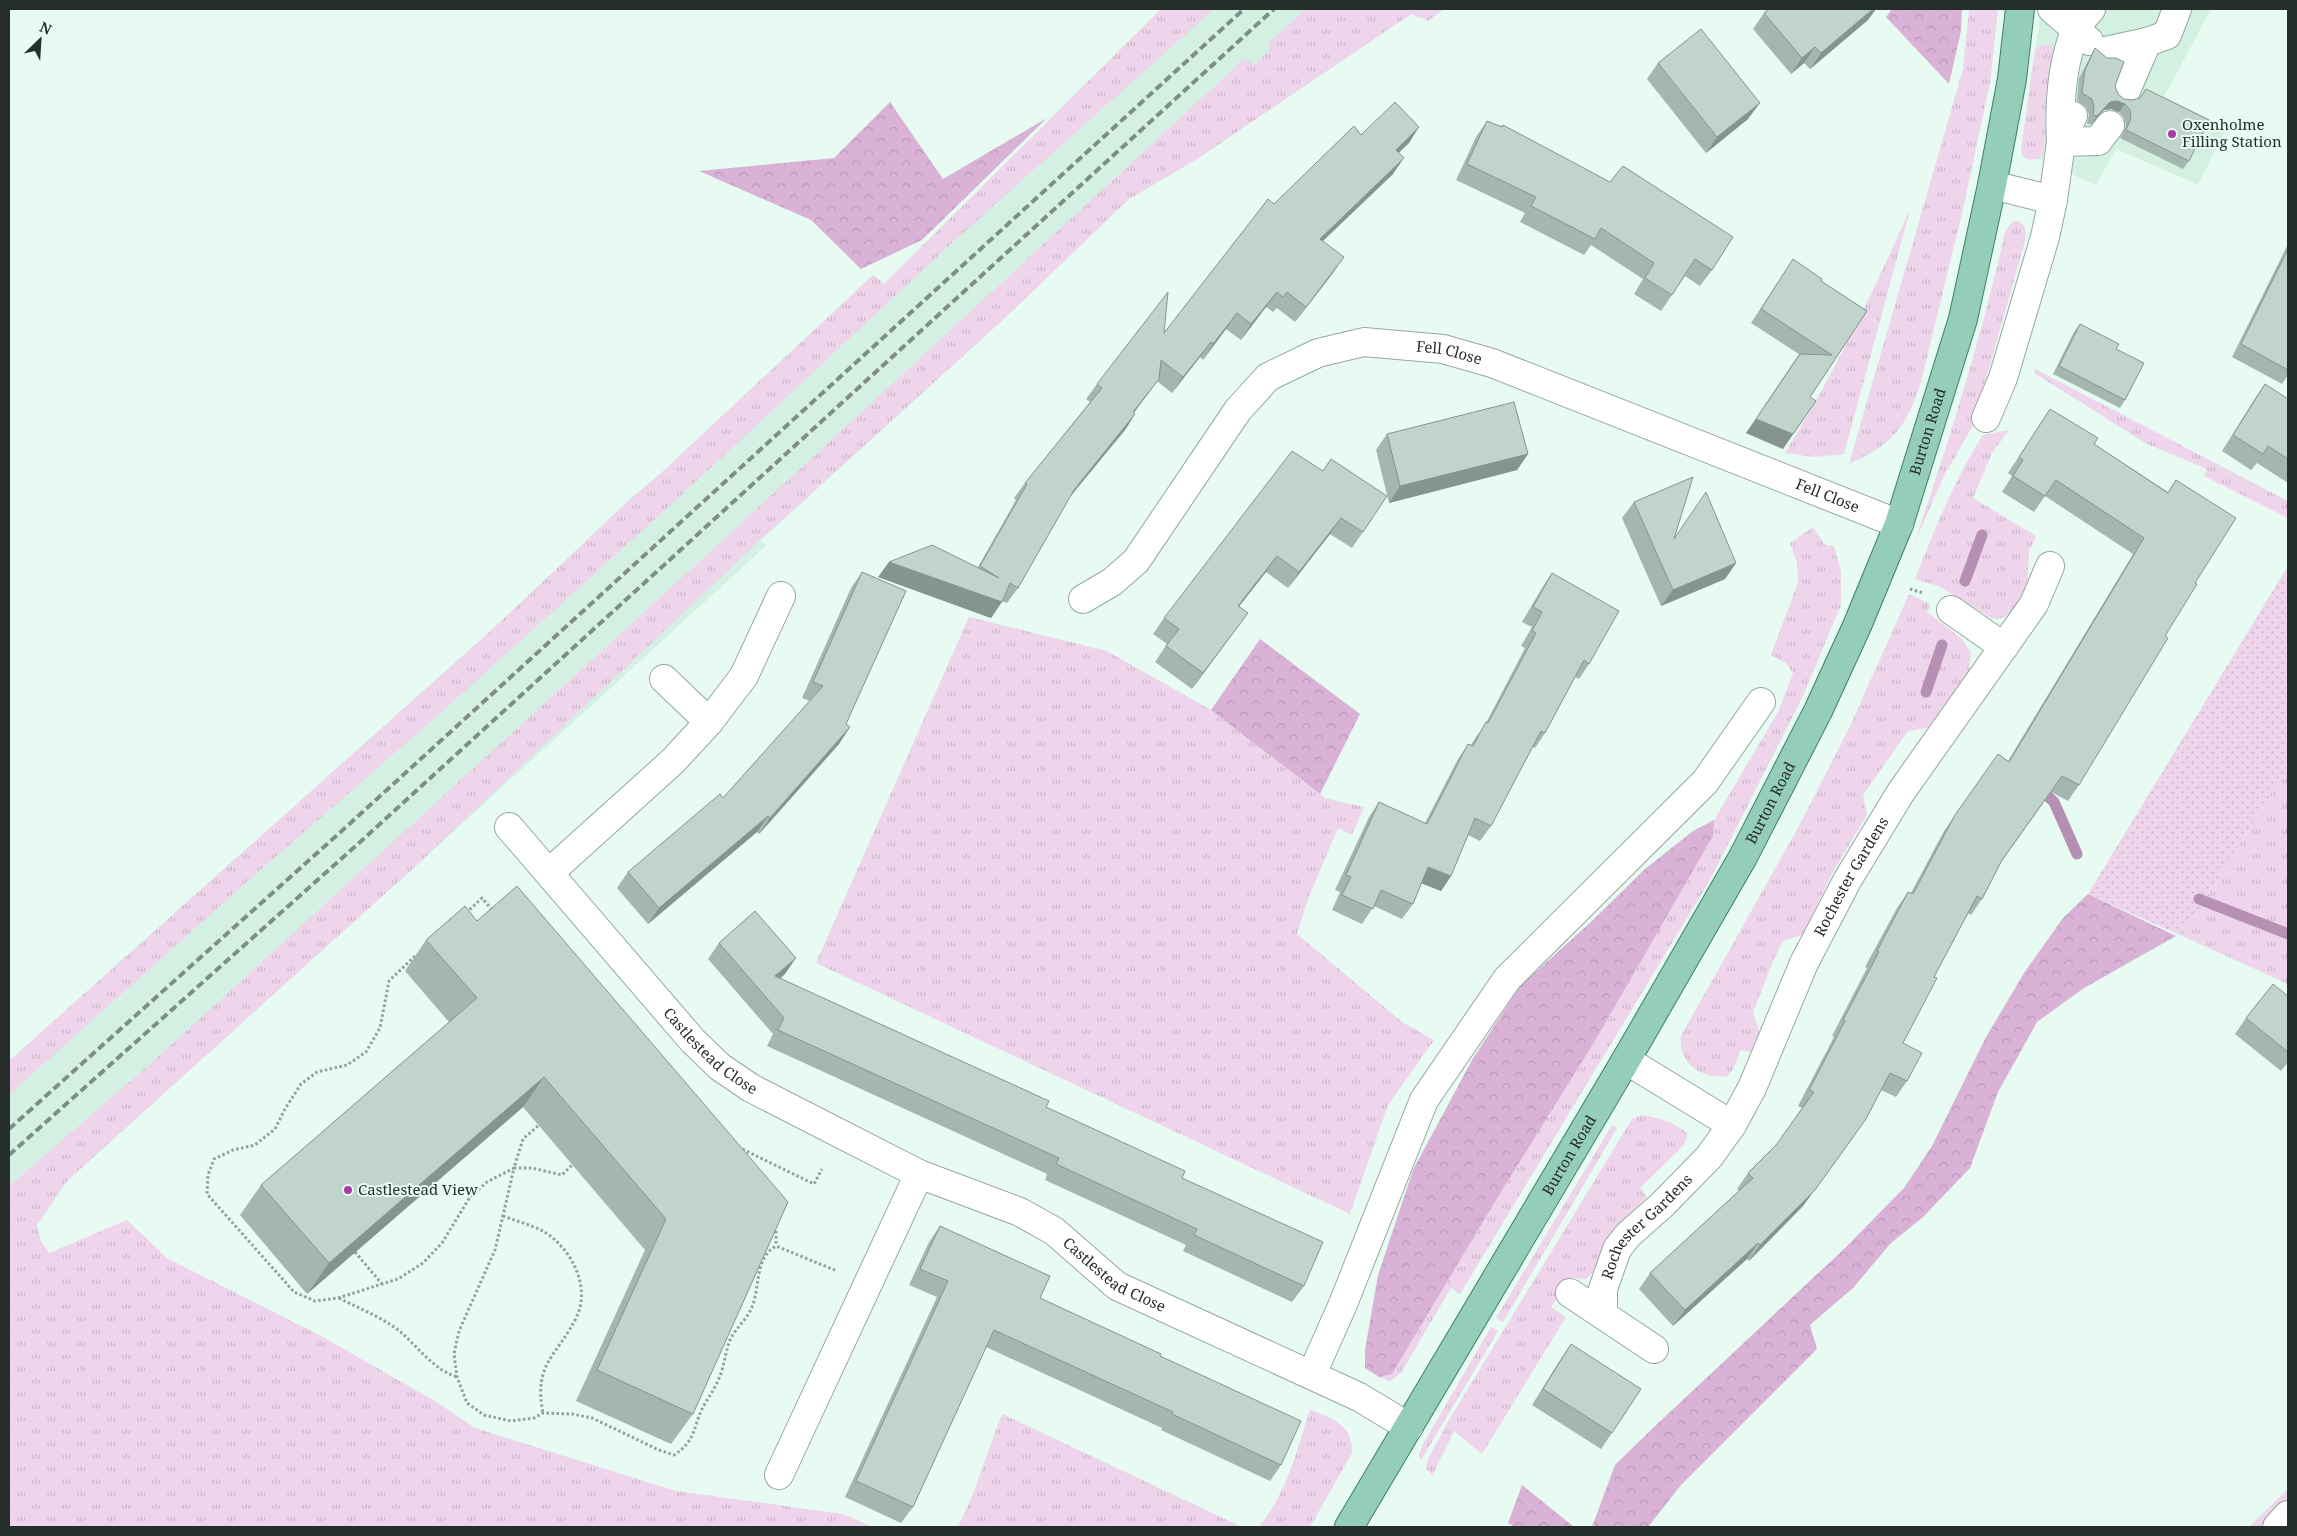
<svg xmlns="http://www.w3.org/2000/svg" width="2297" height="1536" font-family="'Noto Serif',serif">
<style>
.built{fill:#d4f0e3}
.grass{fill:url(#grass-tufts)}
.forest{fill:url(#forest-crowns)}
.garden{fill:url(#garden-dots)}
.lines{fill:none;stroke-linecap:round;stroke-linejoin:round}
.stream{stroke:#b590b2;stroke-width:11}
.minor-casing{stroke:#96a8a0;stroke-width:30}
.major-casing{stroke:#3f7f68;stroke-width:30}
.path{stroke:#91a09a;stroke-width:3;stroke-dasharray:2.5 2.5;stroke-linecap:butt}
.minor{stroke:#fff;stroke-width:28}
.major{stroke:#94cdb8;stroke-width:28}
.rail{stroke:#7f8d87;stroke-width:4;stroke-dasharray:8 4;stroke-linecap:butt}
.wall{fill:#a5b6af}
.shaded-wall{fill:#86948e}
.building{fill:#c0d4cb;stroke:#86948e}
.poi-dot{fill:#a53fa3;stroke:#e7fbf2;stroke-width:2}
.labels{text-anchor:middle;stroke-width:4;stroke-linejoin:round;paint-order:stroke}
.poi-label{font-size:15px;fill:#262e2b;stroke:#e7fbf2;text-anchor:start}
.street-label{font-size:15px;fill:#262e2b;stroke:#e7fbf2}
</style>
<defs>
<pattern id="grass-tufts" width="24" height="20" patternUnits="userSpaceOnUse" patternTransform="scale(1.25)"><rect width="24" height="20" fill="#eed5ec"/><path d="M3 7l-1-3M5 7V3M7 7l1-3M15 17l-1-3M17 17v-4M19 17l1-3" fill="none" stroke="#ccb7cb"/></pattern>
<pattern id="forest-crowns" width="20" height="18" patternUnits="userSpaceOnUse" patternTransform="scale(1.25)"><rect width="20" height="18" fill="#d9b2d6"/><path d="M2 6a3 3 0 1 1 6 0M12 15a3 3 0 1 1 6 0" fill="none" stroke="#ba99b8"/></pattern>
<pattern id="garden-dots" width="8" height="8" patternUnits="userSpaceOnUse" patternTransform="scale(1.25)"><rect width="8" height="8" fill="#eed5ec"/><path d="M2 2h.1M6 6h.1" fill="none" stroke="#ccb7cb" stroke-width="1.8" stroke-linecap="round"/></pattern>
</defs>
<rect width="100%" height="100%" fill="#e7fbf2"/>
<!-- built -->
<g class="built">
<path d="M1161,9H1444L1428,21L1411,14L1197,159L1129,199L1006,317L760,541L767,545L418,864L67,1181L37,1225L41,1241L49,1254L9,1248V1061L496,626L627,502L661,473L873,275L884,284Z"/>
<path d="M2041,9H2211L2164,97L2227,127L2198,185L2116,149L2096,185L2038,159L2021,149Z"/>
</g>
<!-- grass -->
<g class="grass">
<path d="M1161,9H1214L953,242L688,489L453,702L232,895L9,1095V1061L496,626L627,502L661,473L873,275L884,284Z"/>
<path d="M1306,9H1444L1428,21L1411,14L1197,159L1129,199L1006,317L759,541L418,864L67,1181L37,1225L41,1241L49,1253L127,1220L167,1258L321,1336L435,1401L475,1428L676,1491L843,1514L872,1527H9V1186L148,1066L735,529L1245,58L1254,65L1269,51V42Z"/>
<path d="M1969,9H1998L1990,83L1963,209L1921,382C1906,428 1893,444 1849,464L1963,69Z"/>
<path d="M2042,45H2050L2057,52L2043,153L2038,159L2029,160L2022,156L2021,149L2035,49Z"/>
<path d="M1910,210L1844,454L1814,457L1785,453C1834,375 1872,293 1910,210Z"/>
<path d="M2018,221C2027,226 2026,232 2025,241L1973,425L1943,478L1914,544C1949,441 1981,339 2005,232L2012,222Z"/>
<path d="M2035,369L2288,501V518L2204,476L2207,469L2147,444L2034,373Z"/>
<path d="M2009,430L1992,453L1973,498L2036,536L2029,551L2027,589L2013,612L2003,618L1993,619L1938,586L1915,579C1935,529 1954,480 1983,435Z"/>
<path d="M1813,527L1825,545L1834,546L1841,572V605L1803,696L1710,880L1460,1294L1451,1288L1401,1373L1390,1381L1379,1377L1392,1374L1501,1192L1595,1041L1713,836L1714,820L1778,712L1793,673L1786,663L1771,655L1798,583L1797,563L1790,543Z"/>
<path d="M1909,594L1930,604L1927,612L1962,639L1971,653L1969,670L1928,728L1908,731L1863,795L1867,815L1834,870L1802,935L1783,941L1773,961L1753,1013L1760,1032L1753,1053L1741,1050L1733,1069L1728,1076C1703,1080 1677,1063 1681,1036L1799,826L1851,724Z"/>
<path d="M969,617L1107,651L1211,710L1325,798L1364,807L1352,835L1338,828L1308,899L1297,934L1402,1022L1434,1040L1388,1105L1350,1214L816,963Z"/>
<path d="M2288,767V984L2182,936Z"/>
<path d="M1642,1115C1659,1118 1672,1121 1687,1133V1137L1684,1145L1640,1188L1647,1197C1635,1209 1620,1222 1610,1236C1599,1252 1601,1268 1586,1279L1571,1278L1551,1307L1566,1317L1482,1454L1454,1431L1432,1476L1426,1468L1428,1459L1449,1420L1632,1119Z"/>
<path d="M1612,1125L1617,1128L1503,1322L1496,1318Z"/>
<path d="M1491,1327L1498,1331L1421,1460L1419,1455L1423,1444Z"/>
<path d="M1310,1409C1333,1420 1353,1424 1352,1453L1310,1527H1259C1287,1492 1297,1451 1310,1409Z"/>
<path d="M1002,1414L1242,1527H958L972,1496Z"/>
<path d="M2288,1489V1527H2249Z"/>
</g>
<!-- forest -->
<g class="forest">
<path d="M1892,9H1962L1961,31L1949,84L1886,17Z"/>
<path d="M890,102L943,179L1047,118L922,240L861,269L811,220L699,171L834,158Z"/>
<path d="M1260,639L1360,714L1320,794L1211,710Z"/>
<path d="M1714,820L1713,836L1595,1041L1501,1192L1392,1374L1379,1377L1365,1368V1350L1378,1275L1413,1170L1472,1060L1520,986L1593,920L1645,869L1693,831Z"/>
<path d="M2088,894L2176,936L2084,988L2037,1022L1998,1092L1970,1168L1923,1217L1891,1243L1853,1288L1810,1325L1817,1349L1681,1485L1648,1527H1592L1615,1465L1655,1426L1845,1248L1904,1188L1932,1146L1985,1039L2024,973L2063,918Z"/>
<path d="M1522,1485L1574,1527H1515L1508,1523Z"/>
</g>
<!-- garden -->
<path class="garden" d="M2288,566V767L2182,936L2088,894Z"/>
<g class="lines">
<!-- stream -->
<g class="stream">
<path d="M1965,581L1982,535"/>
<path d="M1926,692L1942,645"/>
<path d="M2037,786L2054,802L2077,854"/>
<path d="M2199,899L2288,934"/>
</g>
<!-- minor casing -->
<g class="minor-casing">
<g id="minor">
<path d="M2052,9L2089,41"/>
<path d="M2091,9C2086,15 2078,23 2075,31C2062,65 2059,107 2061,142L2098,141L2110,125"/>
<path d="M2106,51L2147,42L2167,35L2177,9"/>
<path d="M2125,93L2147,42"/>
<path d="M1992,185L2053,200"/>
<path d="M1986,418L2003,378L2045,237L2053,200L2061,142L2073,116"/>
<path id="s1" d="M1083,599L1112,582L1136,561L1238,410L1268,377L1318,353L1364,342L1443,349L1492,363L1899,524"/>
<path d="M1951,610L2004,647"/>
<path d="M664,679L709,722L744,676L781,596"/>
<path id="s2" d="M509,827L693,1041L720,1067L751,1088L919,1174L1020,1212L1054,1231L1117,1286L1359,1397L1409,1427"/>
<path d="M550,872L673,761L709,722"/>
<path d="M1626,1060L1732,1125"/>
<path d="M1570,1293L1654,1349"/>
<path id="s3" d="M1603,1315V1289L1617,1249L1628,1235L1662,1205L1709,1157L1732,1125L1752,1088L1804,963L1848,879L1901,792L2034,604L2050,566"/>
<path d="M1312,1374L1343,1304L1424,1100L1507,979L1705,782L1761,702"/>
<path d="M779,1475L919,1174"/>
<path d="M2277,1527L2288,1515"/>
</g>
</g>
<!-- major casing -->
<g class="major-casing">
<g id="major">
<path id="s4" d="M1349,1527L1626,1060L1743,857L1818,711L1857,626L1899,524L1963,319L1992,185L2012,79L2020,9"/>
</g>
</g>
<!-- path -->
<g class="path">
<path d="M1910,589L1923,593"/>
<path d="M466,913L482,898L493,911"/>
<path d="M415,956L389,981L380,1028L366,1052L347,1065L317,1072L301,1084L285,1109L275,1129L255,1145L233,1150L214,1159L208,1175L207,1194L294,1292L315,1301L338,1298L398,1279L423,1263L442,1243L470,1197L487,1182L514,1168L495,1250L459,1331L454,1354L457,1377L467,1403L484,1415L511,1421L534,1418L543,1413L572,1414L592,1418L659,1450L674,1455C696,1441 693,1427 703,1407C710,1395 718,1384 722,1370C725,1360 726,1350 730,1340C736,1327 749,1318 753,1304C760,1285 755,1258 776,1246L837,1271"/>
<path d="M538,1126L523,1139L514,1168H532L562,1175L572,1165"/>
<path d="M738,1147L814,1184L822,1169"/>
<path d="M503,1216C516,1221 531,1225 543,1231C570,1247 591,1285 577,1316C558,1356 533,1362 543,1413"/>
<path d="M772,1228L776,1231V1246"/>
<path d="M355,1252L382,1284"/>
<path d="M339,1298C358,1308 379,1316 397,1329C417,1345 432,1369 457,1377"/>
</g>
<!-- minor -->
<use href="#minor" class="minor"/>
<!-- major -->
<use href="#major" class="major"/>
<!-- rail -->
<g class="rail">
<path d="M9,1129L345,828L1244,9"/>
<path d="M9,1155L359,843L1274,9"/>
</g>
</g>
<!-- wall -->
<g class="wall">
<path d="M1764,13L1868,20L1810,69L1804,63L1791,74L1753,29Z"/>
<path d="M2095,48L2115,86L2118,94L2189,161L2183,169L2120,138L2126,126L2124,118L2119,112L2111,109L2104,110L2091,125L2087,123L2089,115L2086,107L2077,101L2079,78L2090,57Z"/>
<path d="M1658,63L1748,119L1706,153L1647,79Z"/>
<path d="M1487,121L1501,127L1503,125L1712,270L1700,286L1685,276L1661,311L1634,294L1643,279L1591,245L1584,255L1520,222L1525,213L1456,180L1476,137Z"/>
<path d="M1361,135L1409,143L1399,152L1393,174L1323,241L1333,273L1295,322L1277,308L1273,312L1266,307L1241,340L1226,329L1203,360L1200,357L1172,393L1157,381L1134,413L1135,414L1125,430L1070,497L1018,588L1007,603L1002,601L991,618L878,577L978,567L1016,500L1014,498L1025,483L1090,402L1086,399L1097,384L1164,333L1274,204Z"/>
<path d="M2288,244V375L2282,384L2232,357Z"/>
<path d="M1793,259L1821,281L1867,311L1810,397L1783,449L1746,433L1799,354L1751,323Z"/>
<path d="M2080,324L2116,349L2125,400L2120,408L2053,374L2074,332Z"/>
<path d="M2265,384L2288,399V483L2257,463L2251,470L2222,451L2254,400Z"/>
<path d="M2050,409L2094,444L2168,492L2176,480L2195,583L2079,785L2068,801L2051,792L2002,861L1982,899L1971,915L1968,913L1934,977L1903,1043L1907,1081L1896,1097L1881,1090L1803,1206L1749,1261L1747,1259L1673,1326L1639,1289L1650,1273L1739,1191L1737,1189L1748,1173L1776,1145L1802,1108L1798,1106L1834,1037L1832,1036L1867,968L1865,967L1897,908L1908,892L1911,893L1944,831L1998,754L2008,761L2133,554L2045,496L2034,512L2002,492L2012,476L2008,473Z"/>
<path d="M1387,434L1528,454L1517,470L1389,503L1376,450Z"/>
<path d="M1331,459L1363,532L1352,548L1330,534L1288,588L1266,572L1239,606L1248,613L1192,689L1155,662L1167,644L1153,634L1164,618L1323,471Z"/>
<path d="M1634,502L1674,538L1736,563L1725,579L1661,606L1622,518Z"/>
<path d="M862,572L846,724L850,727L839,744L759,834L757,832L648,924L617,888L628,872L723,798L810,701L802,698L851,588Z"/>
<path d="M1552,573L1589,664L1579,679L1575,677L1545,733L1535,748L1532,747L1491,826L1480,841L1468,835L1451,876L1441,891L1421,883L1413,904L1402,919L1374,906L1362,924L1332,910L1340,892L1335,890L1369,817L1379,802L1425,823L1458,759L1468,744L1471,745L1476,737L1486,723L1525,648L1521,646L1532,627L1522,622L1542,588Z"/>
<path d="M477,921L788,1202L693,1414L671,1444L576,1401L645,1250L523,1107L307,1294L240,1215L261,1185L449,1022L405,971L426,940Z"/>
<path d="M719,943L785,974L780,979L1046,1107L1182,1178L1304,1286L1292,1302L1183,1251L1186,1245L1045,1180L1047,1174L767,1046L773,1034L708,959Z"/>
<path d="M2288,996V1062L2281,1071L2235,1034L2246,1018Z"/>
<path d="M940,1226L1040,1298L1160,1356L1281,1465L1270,1481L1161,1430L1162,1428L986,1347L913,1507L901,1523L845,1497L937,1297L909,1285L929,1242Z"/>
<path d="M1571,1344L1612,1433L1601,1449L1532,1405L1560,1360Z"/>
</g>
<!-- shaded-wall -->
<g class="shaded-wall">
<path d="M1873,9H1876L1868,20L1810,69L1821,53Z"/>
<path d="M1815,47L1804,63L1791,74L1802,58Z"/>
<path d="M2117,101L2125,104L2119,112L2111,109L2104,110L2091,125L2097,116L2110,102Z"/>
<path d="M1760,103L1748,119L1706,153L1717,137Z"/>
<path d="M1419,127L1409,143L1386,165L1396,150Z"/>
<path d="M1404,158L1393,174L1309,254L1320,239Z"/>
<path d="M1344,257L1333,273L1295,322L1306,307Z"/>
<path d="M1277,292L1266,307L1241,340L1251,324Z"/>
<path d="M1237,313L1226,329L1203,360L1213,344Z"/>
<path d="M1211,342L1200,357L1172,393L1183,377Z"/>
<path d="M1159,379L1148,394L1122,427L1133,412Z"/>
<path d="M1816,401L1783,449L1746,433L1756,419Z"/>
<path d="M1135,414L1125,430L1063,505L1074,490Z"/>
<path d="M1528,454L1517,470L1389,503L1400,486Z"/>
<path d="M1341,518L1330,534L1288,588L1299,572Z"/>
<path d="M1277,556L1266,572L1227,622L1238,606Z"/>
<path d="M889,562L1002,602L991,618L878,577Z"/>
<path d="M1736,563L1725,579L1661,606L1673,590Z"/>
<path d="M1248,613L1236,629L1192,689L1203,673Z"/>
<path d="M850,727L839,744L759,834L770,818Z"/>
<path d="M768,816L757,832L648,924L659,908Z"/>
<path d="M1428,867L1451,876L1441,891L1418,882Z"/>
<path d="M796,958L785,974L764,992L775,976Z"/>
<path d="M544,1077L523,1107L307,1294L329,1263Z"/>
<path d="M1855,1135L1803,1206L1749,1261L1760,1245Z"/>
<path d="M1758,1243L1747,1259L1673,1326L1685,1310Z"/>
</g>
<!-- building -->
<g class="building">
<path d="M1769,9H1873L1821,53L1815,47L1802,58L1764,13Z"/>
<path d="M1701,29L1760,103L1717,137L1658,63Z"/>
<path d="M2095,48L2107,58H2116L2124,62L2115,86L2118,94L2124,99L2132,100L2140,98L2146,89L2209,120L2189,161L2126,130L2131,118L2130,110L2125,104L2117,101L2110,102L2097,116L2093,115L2094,107L2092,99L2082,93L2085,70Z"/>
<path d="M1395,102L1419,127L1396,150L1404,158L1320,239L1344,257L1306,307L1287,292L1283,297L1277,292L1251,324L1237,313L1213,344L1211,342L1183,377L1161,360L1159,379L1133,412L1135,414L1074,490L1018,588L1010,583L1002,602L889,562L932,545L999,578L980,566L1027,484L1025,483L1102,388L1097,384L1168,292L1164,333L1268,199L1274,204L1354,126L1361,135Z"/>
<path d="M1487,121L1502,127L1503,125L1610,182L1623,166L1733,237L1712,270L1695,259L1672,295L1645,278L1654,263L1601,228L1595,239L1531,206L1536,197L1467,164Z"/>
<path d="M2288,249V370L2241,344Z"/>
<path d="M1793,259L1822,279L1821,281L1867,311L1810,397L1816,401L1793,434L1756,419L1800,354L1832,355L1761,309Z"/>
<path d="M2080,324L2119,344L2116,349L2144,363L2125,400L2059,366Z"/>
<path d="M2265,384L2288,399V459L2268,446L2263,454L2233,435Z"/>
<path d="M1514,402L1528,454L1400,486L1387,434Z"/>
<path d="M2050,409L2098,438L2094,444L2168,493L2176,480L2236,518L2195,583L2197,584L2165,636L2168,638L2079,785L2062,776L2002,860L1982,899L1977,896L1934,977L1937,978L1903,1043L1922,1053L1907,1081L1890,1073L1866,1119L1815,1190L1760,1245L1758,1243L1685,1310L1650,1273L1753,1178L1748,1173L1776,1145L1814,1092L1809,1090L1845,1021L1843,1020L1879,952L1877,951L1908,892L1913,894L1955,815L1998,754L2009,762L2144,538L2056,480L2045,496L2013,476L2023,460L2019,457Z"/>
<path d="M1292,451L1323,471L1331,459L1387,496L1363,532L1341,518L1299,572L1277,556L1238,606L1248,613L1203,673L1166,646L1179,629L1164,618Z"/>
<path d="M1693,477L1674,539L1706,492L1736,563L1673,590L1634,502Z"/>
<path d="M862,572L906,591L846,724L850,727L770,818L768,816L659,908L628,872L720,794L723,798L823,686L813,682Z"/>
<path d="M1552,573L1619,611L1589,664L1584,660L1545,733L1541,731L1491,826L1475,818L1451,876L1428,867L1413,904L1381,890L1373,909L1342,895L1351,877L1346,875L1379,802L1427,824L1468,744L1473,746L1486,722L1488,723L1536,633L1532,631L1542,612L1533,607Z"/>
<path d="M517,886L788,1202L693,1414L597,1370L666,1219L544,1077L329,1263L261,1185L477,998L426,940L465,906L477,921Z"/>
<path d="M755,911L796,958L775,976L1049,1101L1046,1107L1185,1171L1182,1178L1323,1242L1304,1286L1194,1235L1197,1229L1056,1164L1059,1158L778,1030L784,1018L719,943Z"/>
<path d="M2273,984L2288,996V1052L2246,1018Z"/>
<path d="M940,1226L1050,1276L1040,1298L1161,1354L1160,1356L1301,1421L1281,1465L1172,1414L1173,1412L994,1330L913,1507L856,1481L948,1281L920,1269Z"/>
<path d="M1571,1344L1641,1389L1612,1433L1543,1389Z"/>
</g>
<!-- markers -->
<g class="poi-dot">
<circle cx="2172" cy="134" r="5"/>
<circle cx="348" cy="1190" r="5"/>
</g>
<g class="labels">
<!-- poi labels -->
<g class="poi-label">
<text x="2182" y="130">Oxenholme<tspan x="2182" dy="17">Filling Station</tspan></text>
<text x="358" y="1195">Castlestead View</text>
</g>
<!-- street labels -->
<g class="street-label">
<text dy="5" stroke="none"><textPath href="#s1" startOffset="481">Fell Close</textPath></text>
<text dy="5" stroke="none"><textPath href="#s4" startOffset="1242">Burton Road</textPath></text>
<text dy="5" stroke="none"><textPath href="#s1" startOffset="886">Fell Close</textPath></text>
<text dy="5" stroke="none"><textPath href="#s4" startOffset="838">Burton Road</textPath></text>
<text dy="5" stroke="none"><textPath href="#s3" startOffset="514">Rochester Gardens</textPath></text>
<text dy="5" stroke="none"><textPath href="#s2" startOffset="302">Castlestead Close</textPath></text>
<text dy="5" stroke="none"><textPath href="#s4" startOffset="432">Burton Road</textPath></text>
<text dy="5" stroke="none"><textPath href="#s3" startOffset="104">Rochester Gardens</textPath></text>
<text dy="5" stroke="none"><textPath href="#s2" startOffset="768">Castlestead Close</textPath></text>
</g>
</g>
<!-- border -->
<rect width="2297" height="1536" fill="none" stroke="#262e2b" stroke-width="20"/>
<!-- north arrow -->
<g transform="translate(40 40) rotate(25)" stroke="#e7fbf2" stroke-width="4" paint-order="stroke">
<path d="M0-4L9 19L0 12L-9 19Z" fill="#262e2b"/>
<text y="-8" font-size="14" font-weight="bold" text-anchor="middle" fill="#262e2b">N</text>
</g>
</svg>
